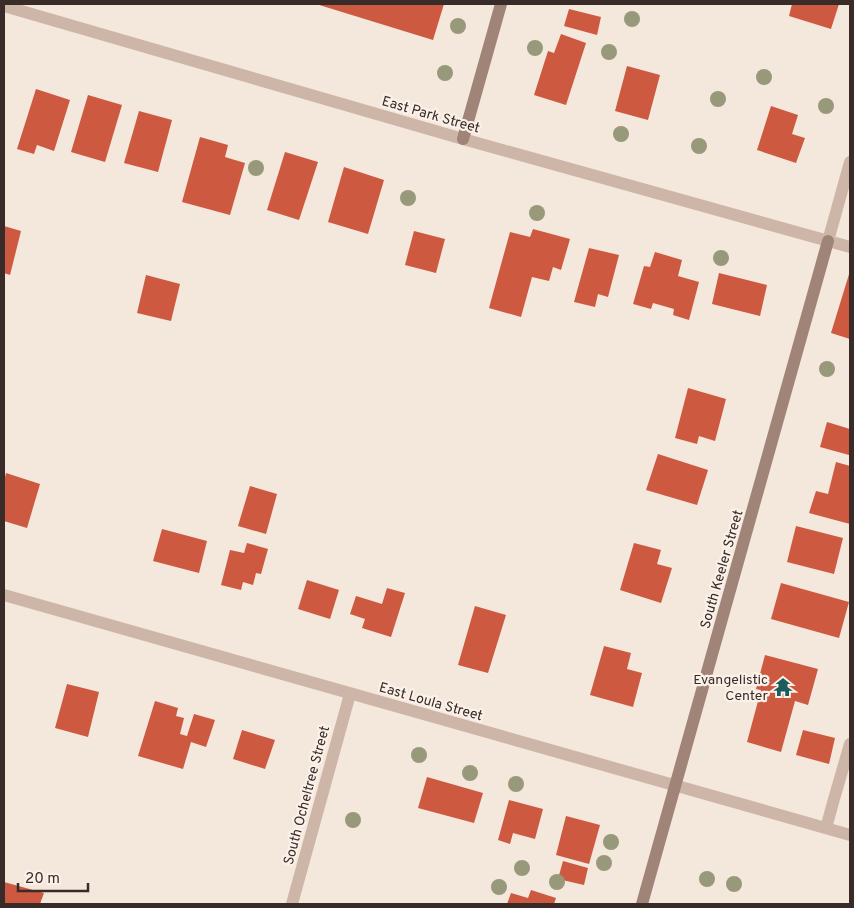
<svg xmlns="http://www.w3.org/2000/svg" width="854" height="908" font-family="Overpass,sans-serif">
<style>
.building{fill:#cd5941}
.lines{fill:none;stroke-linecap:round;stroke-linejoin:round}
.lane{stroke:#cdb6a7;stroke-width:12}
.street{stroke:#cdb6a7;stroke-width:12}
.secondary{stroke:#a18478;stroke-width:12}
.tree{fill:#97997a}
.labels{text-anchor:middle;stroke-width:4.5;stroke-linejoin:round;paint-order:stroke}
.street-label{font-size:14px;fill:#392c28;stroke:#fbf1e9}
.poi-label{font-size:14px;fill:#392c28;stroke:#fbf1e9;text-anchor:end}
</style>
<rect width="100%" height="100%" fill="#f4e7dc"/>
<!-- building -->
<g class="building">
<path d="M316,4H444L433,40Z"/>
<path d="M792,4H839L831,29L789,16Z"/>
<path d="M569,9L601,17L597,35L564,26Z"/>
<path d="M561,34L586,43L566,105L534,95L548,51L554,53Z"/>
<path d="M627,66L660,75L648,120L615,111Z"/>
<path d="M36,89L70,100L54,151L37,145L34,154L17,149Z"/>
<path d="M88,95L122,105L105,162L71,152Z"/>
<path d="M771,106L798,115L792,134L805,138L796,163L757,150Z"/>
<path d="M139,111L172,120L158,172L124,163Z"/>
<path d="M200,137L228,145L225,157L245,163L230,215L182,202Z"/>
<path d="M285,152L318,162L299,220L267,210Z"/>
<path d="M344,167L384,180L368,234L328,222Z"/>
<path d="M4,226L21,231L10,275L4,273Z"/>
<path d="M533,229L570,239L561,270L553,267L549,281L532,277L521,317L489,308L510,232L530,237Z"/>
<path d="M414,231L445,239L436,273L405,265Z"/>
<path d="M589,248L619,255L608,297L598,294L595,307L574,302Z"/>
<path d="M655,252L682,260L678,276L699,282L689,320L673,315L674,309L653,303L651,309L633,304L644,266L650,267Z"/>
<path d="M850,271V339L831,333Z"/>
<path d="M719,273L767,285L760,316L712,304Z"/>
<path d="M146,275L180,284L171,321L137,313Z"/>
<path d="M688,388L726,399L715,441L699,436L697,444L675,438Z"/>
<path d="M827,422L850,429V449L849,455L820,447Z"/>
<path d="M658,454L708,470L697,505L646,490Z"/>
<path d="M836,462L850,466V524L809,513L816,491L828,494Z"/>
<path d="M6,473L40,484L27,528L4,521V482Z"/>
<path d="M250,486L277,494L266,534L238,526Z"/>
<path d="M796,526L843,538L834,574L787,562Z"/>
<path d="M162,529L207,541L199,573L153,561Z"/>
<path d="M247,543L268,549L261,574L256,573L253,585L243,582L241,590L221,585L230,550L244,553Z"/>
<path d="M634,543L661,550L657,564L672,568L661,603L620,590Z"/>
<path d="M307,580L339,590L330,619L298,609Z"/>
<path d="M781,583L849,602L839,638L771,619Z"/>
<path d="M387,588L405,593L391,637L362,628L365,619L350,614L356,596L382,604Z"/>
<path d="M475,606L506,615L488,673L458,665Z"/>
<path d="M604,646L631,653L627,669L642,673L633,707L590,695Z"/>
<path d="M765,655L818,669L808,705L795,701L781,752L747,742L761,690L756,689Z"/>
<path d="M67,684L99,692L88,737L55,728Z"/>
<path d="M155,701L178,708L176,716L184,718L180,734L187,736L194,714L215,720L206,747L191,742L183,769L138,756Z"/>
<path d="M242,730L275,740L265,769L233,759Z"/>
<path d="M803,730L835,738L829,764L796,755Z"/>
<path d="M427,777L483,793L474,823L418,808Z"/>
<path d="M509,800L543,809L535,839L513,833L510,844L498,840Z"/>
<path d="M566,816L600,825L589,864L556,855Z"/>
<path d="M563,861L588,868L584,885L558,879Z"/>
<path d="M4,882L44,893L40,904H4Z"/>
<path d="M531,890L556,898L554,904H507L511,893L528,898Z"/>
</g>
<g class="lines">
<!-- lane -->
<path class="lane" d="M826,828L834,799L850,744"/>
<!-- street -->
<g class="street">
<path d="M4,6L463,139L850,247"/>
<path d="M828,241L850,162"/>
<path d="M4,595L850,835"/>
<path d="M292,904L350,694"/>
</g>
<!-- secondary -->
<g class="secondary">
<path d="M463,139L501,4"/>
<path d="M642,904L828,241"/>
</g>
</g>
<!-- trees -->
<g class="tree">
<circle cx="632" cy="19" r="8"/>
<circle cx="458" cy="26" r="8"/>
<circle cx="535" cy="48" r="8"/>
<circle cx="609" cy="52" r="8"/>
<circle cx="445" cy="73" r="8"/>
<circle cx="764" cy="77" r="8"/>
<circle cx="718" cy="99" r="8"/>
<circle cx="826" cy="106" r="8"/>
<circle cx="621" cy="134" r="8"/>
<circle cx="699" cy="146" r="8"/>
<circle cx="256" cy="168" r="8"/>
<circle cx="408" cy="198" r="8"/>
<circle cx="537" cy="213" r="8"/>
<circle cx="721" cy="258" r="8"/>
<circle cx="827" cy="369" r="8"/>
<circle cx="419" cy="755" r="8"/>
<circle cx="470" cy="773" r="8"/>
<circle cx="516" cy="784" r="8"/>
<circle cx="353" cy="820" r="8"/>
<circle cx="611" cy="842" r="8"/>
<circle cx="604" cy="863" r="8"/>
<circle cx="522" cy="868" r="8"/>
<circle cx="707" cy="879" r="8"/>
<circle cx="557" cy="882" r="8"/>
<circle cx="734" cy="884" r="8"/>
<circle cx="499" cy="887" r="8"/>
</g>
<!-- icons -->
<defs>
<g id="temple-bare" transform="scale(1.5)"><path d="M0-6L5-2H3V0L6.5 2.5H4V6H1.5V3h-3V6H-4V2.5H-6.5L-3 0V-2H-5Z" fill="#1b5d5d" stroke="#fbf1e9" stroke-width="2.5" paint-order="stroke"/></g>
</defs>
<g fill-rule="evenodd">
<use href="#temple-bare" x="783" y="687"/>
</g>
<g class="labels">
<!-- street labels -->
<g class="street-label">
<text transform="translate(431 114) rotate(16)" y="5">East Park Street</text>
<text transform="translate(721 569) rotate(-74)" y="5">South Keeler Street</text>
<text transform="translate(431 701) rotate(16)" y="5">East Loula Street</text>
<text transform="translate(306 795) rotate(-75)" y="5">South Ocheltree Street</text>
</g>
<!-- poi labels -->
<g class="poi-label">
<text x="768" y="684">Evangelistic<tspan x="768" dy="16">Center</tspan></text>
</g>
</g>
<!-- border -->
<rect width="854" height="908" fill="none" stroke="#392c28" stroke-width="10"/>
<!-- scale -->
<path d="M18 883v8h70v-8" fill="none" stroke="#392c28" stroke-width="2.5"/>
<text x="25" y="883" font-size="15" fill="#392c28" stroke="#fbf1e9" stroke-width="4" paint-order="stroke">20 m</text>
</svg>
